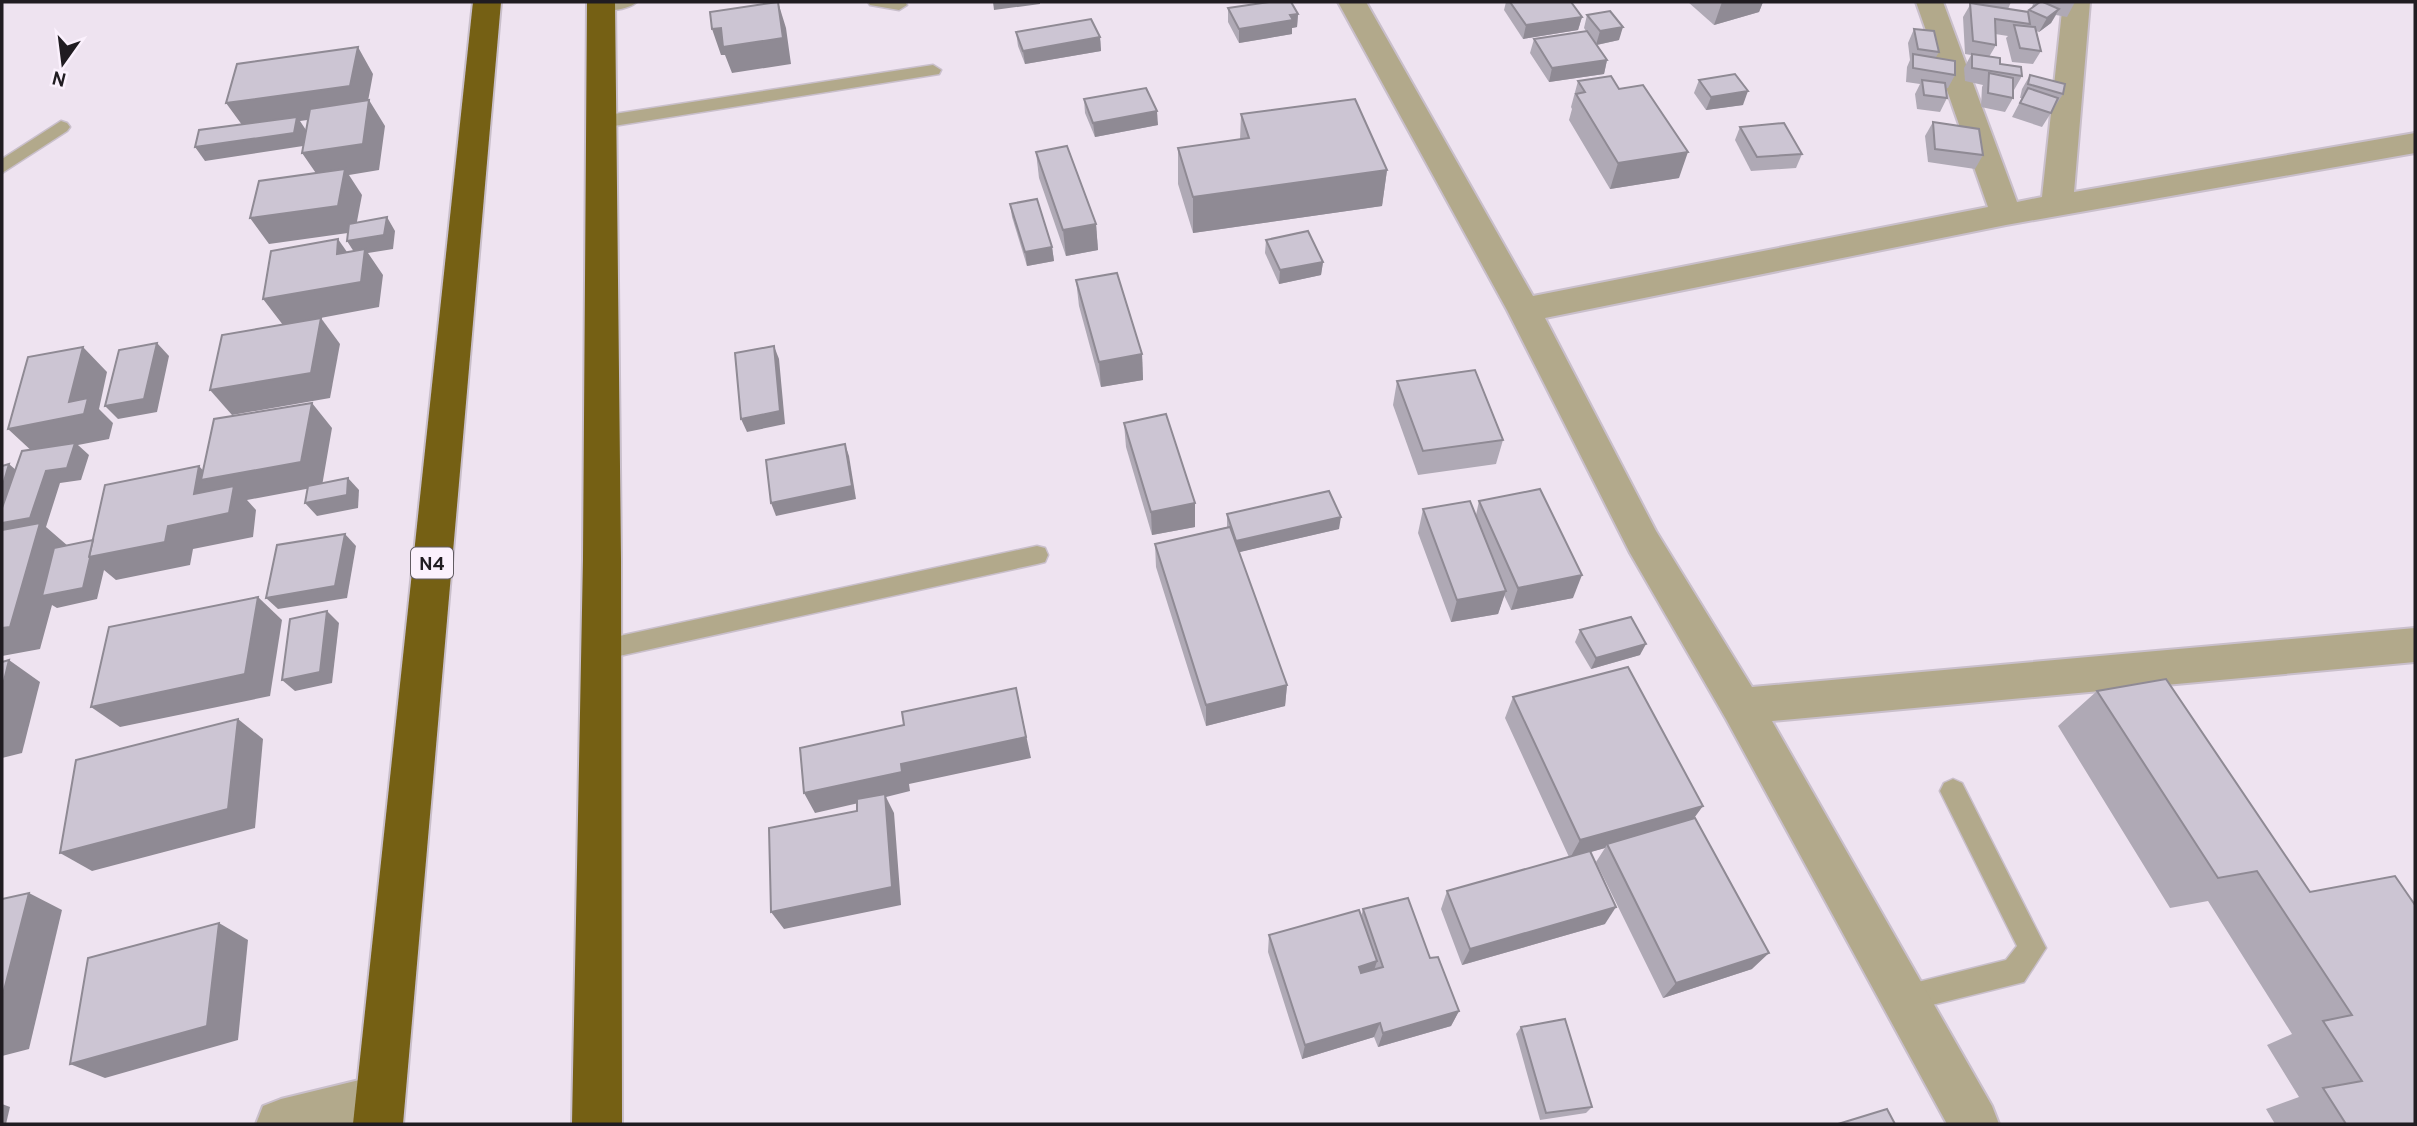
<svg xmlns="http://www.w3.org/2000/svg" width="2417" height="1126" font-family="Overpass,sans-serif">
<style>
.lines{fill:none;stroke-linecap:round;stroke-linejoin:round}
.lane-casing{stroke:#c9bfcb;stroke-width:3}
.street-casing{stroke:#c9bfcb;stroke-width:4}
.highway-casing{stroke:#c9bfcb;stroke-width:4}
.lane{fill:#b2a98b;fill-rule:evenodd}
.street{fill:#b2a98b;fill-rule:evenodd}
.highway{fill:#756014;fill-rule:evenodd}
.wall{fill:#afa9b5}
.shaded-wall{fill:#8f8a94}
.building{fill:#ccc5d3;stroke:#8f8a94;stroke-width:2}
.labels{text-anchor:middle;stroke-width:5;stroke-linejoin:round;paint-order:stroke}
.shield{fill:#fbf1fd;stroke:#625c63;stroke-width:2}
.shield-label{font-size:19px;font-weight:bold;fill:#201c21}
</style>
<rect width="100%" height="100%" fill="#eee3f0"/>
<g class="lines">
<!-- lane casing -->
<g class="lane-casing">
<g id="lane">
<path d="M599,2H637C628,10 602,14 593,6Z"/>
<path d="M868,2H905L907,5L899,10L870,5Z"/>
<path d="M933,65L941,70L939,74L601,128L592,122L601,116Z"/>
<path d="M61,121L67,123L70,127L67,131L2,173V159Z"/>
<path d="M1037,546L1045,548L1048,555L1045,562L1037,564L601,660L593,657L589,650L593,643L601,640Z"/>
<path d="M1953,779L1962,783L2046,948L2024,982L1904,1012L1894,1008L1890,998L1894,988L2006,960L2017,946L1940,791L1944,783Z"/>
</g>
</g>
<!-- street casing -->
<g class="street-casing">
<g id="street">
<path d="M1338,2H1366L1533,296L1988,207L1916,2H1943L2017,202L2042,197L2063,2H2090L2074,192L2415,133V153L2006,225L1545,318L1656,531L1752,687L2415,628V662L1772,721L1992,1106L1999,1124H1947L1726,719L1630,553L1507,310Z"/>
<path d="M380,1075L397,1083L405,1100L397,1117L381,1124H256L263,1106L281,1099Z"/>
</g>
</g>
<!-- highway casing -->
<g class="highway-casing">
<g id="highway">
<path d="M473,2H501L403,1124H353Z"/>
<path d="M587,2H615L621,559L622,1124H572L583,559Z"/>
</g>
</g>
<!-- lane -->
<use href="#lane" class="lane"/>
<!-- street -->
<use href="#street" class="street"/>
<!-- highway -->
<use href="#highway" class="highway"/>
</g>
<!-- wall -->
<g class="wall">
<path d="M1506,2H1571L1582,17L1578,30L1523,39L1504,10Z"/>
<path d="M1688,2H1763L1759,12L1714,25Z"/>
<path d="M1970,2H2011L2008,9L2028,12L2032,7L2033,4L2022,2H2075L2067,17L2056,15L2051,23L2039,32L2036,31L2041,51L2033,64L2012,62L2006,38L2008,36L1995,34L1996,45L1989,57L2022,76L2014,90H2013V98L2005,112L1981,107L1982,87L1983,85L1965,81L1964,68L1971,55L1965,54L1963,17L1970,5Z"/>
<path d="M1228,8L1298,14L1297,27L1292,28V34L1239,43L1228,22Z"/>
<path d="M1587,15L1619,40L1597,45L1607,60L1604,74L1549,82L1530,53L1534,39L1586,31L1584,28Z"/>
<path d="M1914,29L1939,52L1936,57L1955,75L1948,88H1945L1947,98L1940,112L1917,109L1915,94L1920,84L1906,82L1907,67L1910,60L1908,43Z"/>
<path d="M1016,32L1100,37L1101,51L1025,64L1018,46Z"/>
<path d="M2030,75L2063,94L2042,127L2012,117L2022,98H2020L2022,89Z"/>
<path d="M1699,80L1743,105L1706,110L1694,93Z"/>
<path d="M1578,81L1679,178L1610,189L1569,120L1572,109L1571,107Z"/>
<path d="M1084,99L1158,125L1095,137L1085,113Z"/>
<path d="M1241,114L1387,170L1382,206L1193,233L1178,184V148L1240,140Z"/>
<path d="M1933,122L1983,155L1975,169L1928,162L1925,136Z"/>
<path d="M1740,127L1802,154L1796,168L1751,171L1735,140Z"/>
<path d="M1036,152L1096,224L1098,250L1066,256L1039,178Z"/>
<path d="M1010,204L1052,247L1054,261L1027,266L1012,217Z"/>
<path d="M1266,240L1323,262L1321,275L1279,284L1265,253Z"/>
<path d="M1076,280L1142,354L1143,380L1101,387L1079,306Z"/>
<path d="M1397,381L1503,440L1496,464L1418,475L1393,405Z"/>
<path d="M1124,423L1195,503V527L1152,535L1126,447Z"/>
<path d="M1479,501L1573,598L1511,610L1504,595L1498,614L1451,622L1418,533L1423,509L1476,515Z"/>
<path d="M1227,514L1339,529L1239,552L1287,685L1285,706L1206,726L1156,567L1155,544L1227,527Z"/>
<path d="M1580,630L1640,655L1591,669L1575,642Z"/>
<path d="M2166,679L2415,1124H2275L2266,1109L2299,1097L2267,1045L2292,1034L2208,901L2170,908L2058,726L2097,691Z"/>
<path d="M1513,697L1694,819L1752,969L1663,998L1596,862L1605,848L1590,852L1605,924L1462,965L1441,909L1447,891L1569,857L1505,718Z"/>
<path d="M1363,909L1430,958L1459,1011L1451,1026L1378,1047L1374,1037L1302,1059L1268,952L1269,935L1361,917Z"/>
<path d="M1521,1027L1592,1107L1586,1113L1540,1120L1516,1034Z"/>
</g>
<!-- shaded-wall -->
<g class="shaded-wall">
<path d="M778,2L786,28L791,64L732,73L725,55H721L712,29Z"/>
<path d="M993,2H1040V4L994,10Z"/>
<path d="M1722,2H1763L1759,12L1714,25Z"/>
<path d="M2059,9L2051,23L2039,32L2047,18Z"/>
<path d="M1298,14L1297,27L1292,28V34L1239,43V29Z"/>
<path d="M1582,17L1578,30L1523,39L1526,25Z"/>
<path d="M1623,27L1619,40L1596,45L1600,31Z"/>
<path d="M1100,37L1101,51L1025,64L1023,51Z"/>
<path d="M358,47L373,74L366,112L300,121L306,130L303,146L205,161L195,147L245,129L226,103Z"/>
<path d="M1607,60L1604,74L1549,82L1552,68Z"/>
<path d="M1748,91L1743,105L1706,110L1711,97Z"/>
<path d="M369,100L385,126L379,170L349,175L362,195L355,232L269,244L250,218L320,179L302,153Z"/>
<path d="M1157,111L1158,125L1095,137L1093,123Z"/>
<path d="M1688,152L1679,178L1610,189L1618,163Z"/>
<path d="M1387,170L1382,206L1193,233V197Z"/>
<path d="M387,217L395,231L393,249L368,253L383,275L379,307L283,325L263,299L356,255L347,241Z"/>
<path d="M1096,224L1098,250L1066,256L1063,230Z"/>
<path d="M338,239L356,265L337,254Z"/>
<path d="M1052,247L1054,261L1027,266L1025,252Z"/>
<path d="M1323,262L1321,275L1279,284L1280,270Z"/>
<path d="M321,318L340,344L330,398L232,415L210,390Z"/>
<path d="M157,343L169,356L157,412L118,419L105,406Z"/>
<path d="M774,346L779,359L785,424L747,432L741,419Z"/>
<path d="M83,347L107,372L99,409L113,423L109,439L78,445L89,455L81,480L60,483L46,527L68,546L89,557L168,526L194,494L199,466L210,478L312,403L332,428L322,486L247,500L256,510L253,537L193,549L190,565L116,580L104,570L97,599L57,608L52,605L40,649L2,656V488L9,464L24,477L35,454L8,429L69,402Z"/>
<path d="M1142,354L1143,380L1101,387L1099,362Z"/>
<path d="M845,444L849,456L856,499L776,516L771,503Z"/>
<path d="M348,478L359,490L358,508L317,516L305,503Z"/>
<path d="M1195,503V527L1152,535L1151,512Z"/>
<path d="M1341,517L1339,529L1236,553V541Z"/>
<path d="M345,534L356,546L347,598L278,609L266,598Z"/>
<path d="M1582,575L1573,598L1511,610L1518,588Z"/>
<path d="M1506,591L1498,614L1451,622L1457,600Z"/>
<path d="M258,597L282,620L270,696L120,727L91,707Z"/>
<path d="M327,611L339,623L332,683L295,691L282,680Z"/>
<path d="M1646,644L1640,655L1591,669L1596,658Z"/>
<path d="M9,660L40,682L22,753L2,758V689Z"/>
<path d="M1287,685L1285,706L1206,726V705Z"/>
<path d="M1016,688L1031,758L909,784L910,791L886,797L894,813L901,905L784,929L771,912L885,797L815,813L804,793L901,764Z"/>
<path d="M238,719L263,739L255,828L92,871L60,853Z"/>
<path d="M1703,806L1689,825L1607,844L1605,848L1570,858L1580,840Z"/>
<path d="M29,893L62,910L29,1049L2,1056V998Z"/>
<path d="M1616,907L1605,924L1462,965L1470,949Z"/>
<path d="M219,923L248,940L238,1040L105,1078L70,1064Z"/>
<path d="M1769,953L1752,969L1663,998L1676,983Z"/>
<path d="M1377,961L1372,977L1355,982L1359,967Z"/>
<path d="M1459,1011L1451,1026L1378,1047L1383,1033Z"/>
<path d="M1380,1023L1374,1037L1302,1059L1305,1045Z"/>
<path d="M2,1104L10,1107L6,1124H2Z"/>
</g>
<!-- building -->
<g class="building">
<path d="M778,2L783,38L723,47L721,28L712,29L710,12Z"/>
<path d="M1269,2H1291L1298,14L1290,15L1293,20L1239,29L1228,8Z"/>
<path d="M1510,2H1571L1582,17L1526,25Z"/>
<path d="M2040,2H2043L2059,9L2047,18L2029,10Z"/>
<path d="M1970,3L2028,12L2030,24L1995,19L1996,45L1973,41Z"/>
<path d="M1610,11L1623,27L1600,31L1587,15Z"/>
<path d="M1091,19L1100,37L1023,51L1016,32Z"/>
<path d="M2014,25L2035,27L2041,51L2020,48Z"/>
<path d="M1914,29L1934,31L1939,52L1918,49Z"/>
<path d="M1587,31L1607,60L1552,68L1534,39Z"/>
<path d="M358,47L350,86L226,103L237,64Z"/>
<path d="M1913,54L1955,61V75L1913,68Z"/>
<path d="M1972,54L2000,58V64L2021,67L2022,76L1972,68Z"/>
<path d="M1989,73L2013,78V98L1988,93Z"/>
<path d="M1735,74L1748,91L1711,97L1699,80Z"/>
<path d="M2030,75L2065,84L2063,94L2028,84Z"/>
<path d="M1611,76L1619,89L1643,85L1688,152L1618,163L1576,94L1585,92L1578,81Z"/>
<path d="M1922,80L1945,83L1947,98L1924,95Z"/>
<path d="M1146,88L1157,111L1093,123L1084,99Z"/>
<path d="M2028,88L2058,98L2051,113L2020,103Z"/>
<path d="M1355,99L1387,170L1193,197L1178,148L1249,138L1241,114Z"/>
<path d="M369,100L363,144L302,153L310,109Z"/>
<path d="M297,117L294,133L195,147L199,130Z"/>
<path d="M1933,122L1979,129L1983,155L1935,149Z"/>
<path d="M1784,123L1802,154L1757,157L1740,127Z"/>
<path d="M1067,146L1096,224L1063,230L1036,152Z"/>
<path d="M345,169L338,206L250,218L259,181Z"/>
<path d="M1037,199L1052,247L1025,252L1010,204Z"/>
<path d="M387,217L384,235L347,241L349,224Z"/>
<path d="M1308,231L1323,262L1280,270L1266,240Z"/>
<path d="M338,239L337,254L365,249L361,282L263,299L271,251Z"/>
<path d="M1117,273L1142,354L1099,362L1076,280Z"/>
<path d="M321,318L311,373L210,390L222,335Z"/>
<path d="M157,343L144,399L105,406L119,350Z"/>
<path d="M774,346L780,411L741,419L735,353Z"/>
<path d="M83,347L69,402L88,398L84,414L8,429L28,357Z"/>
<path d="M1475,370L1503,440L1423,451L1397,381Z"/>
<path d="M312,403L301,462L201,480L214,419Z"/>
<path d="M1166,414L1195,503L1151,512L1124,423Z"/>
<path d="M75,443L67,468L46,471L30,518L2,523V508L22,451Z"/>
<path d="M845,444L852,486L771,503L766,460Z"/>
<path d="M9,464L2,488V466Z"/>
<path d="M199,466L194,494L234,486L229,513L168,526L165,542L89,557L105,485Z"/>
<path d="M348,478L347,495L305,503L308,486Z"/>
<path d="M1540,489L1582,575L1518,588L1479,501Z"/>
<path d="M1329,491L1341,517L1236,541L1227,514Z"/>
<path d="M1470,501L1506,591L1457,600L1423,509Z"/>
<path d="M40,523L10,627L2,628V530Z"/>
<path d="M1230,527L1287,685L1206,705L1155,544Z"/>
<path d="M345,534L335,586L266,598L277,545Z"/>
<path d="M93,540L89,557L90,558L83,588L42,596L54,548Z"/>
<path d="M258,597L245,674L91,707L109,627Z"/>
<path d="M327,611L320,672L282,680L290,619Z"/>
<path d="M1631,617L1646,644L1596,658L1580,630Z"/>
<path d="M9,660L2,689V662Z"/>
<path d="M1628,667L1703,806L1580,840L1513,697Z"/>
<path d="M2166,679L2310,892L2395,876L2415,905V1124H2346L2323,1088L2362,1081L2323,1021L2352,1015L2257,871L2218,878L2097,691Z"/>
<path d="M1016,688L1026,737L901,764L902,772L804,793L800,748L904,725L902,712Z"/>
<path d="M238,719L228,809L60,853L76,760Z"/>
<path d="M885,794L892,887L771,912L769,828L857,811V799Z"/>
<path d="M1695,818L1769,953L1676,983L1607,844Z"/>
<path d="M1590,851L1616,907L1470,949L1447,891Z"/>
<path d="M29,893L2,998V899Z"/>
<path d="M1408,898L1430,958L1438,957L1459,1011L1383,1033L1380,1023L1305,1045L1269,935L1359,910L1377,961L1359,967L1361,973L1383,967L1363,909Z"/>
<path d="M219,923L207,1026L70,1064L88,958Z"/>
<path d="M1565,1019L1592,1107L1546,1113L1521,1027Z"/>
<path d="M1887,1109L1895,1124H1838Z"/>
</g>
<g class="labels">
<!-- shield labels -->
<rect class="shield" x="411" y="547.5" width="42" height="31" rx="5"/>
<g class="shield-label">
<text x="432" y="570">N4</text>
</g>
</g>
<!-- border -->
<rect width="2417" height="1126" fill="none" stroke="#201c21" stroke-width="7"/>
<!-- north arrow -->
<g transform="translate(63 63) rotate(194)" stroke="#fbf1fd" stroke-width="5" paint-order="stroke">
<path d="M0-5L12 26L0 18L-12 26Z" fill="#201c21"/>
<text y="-10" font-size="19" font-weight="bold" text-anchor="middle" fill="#201c21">N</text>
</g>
</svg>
